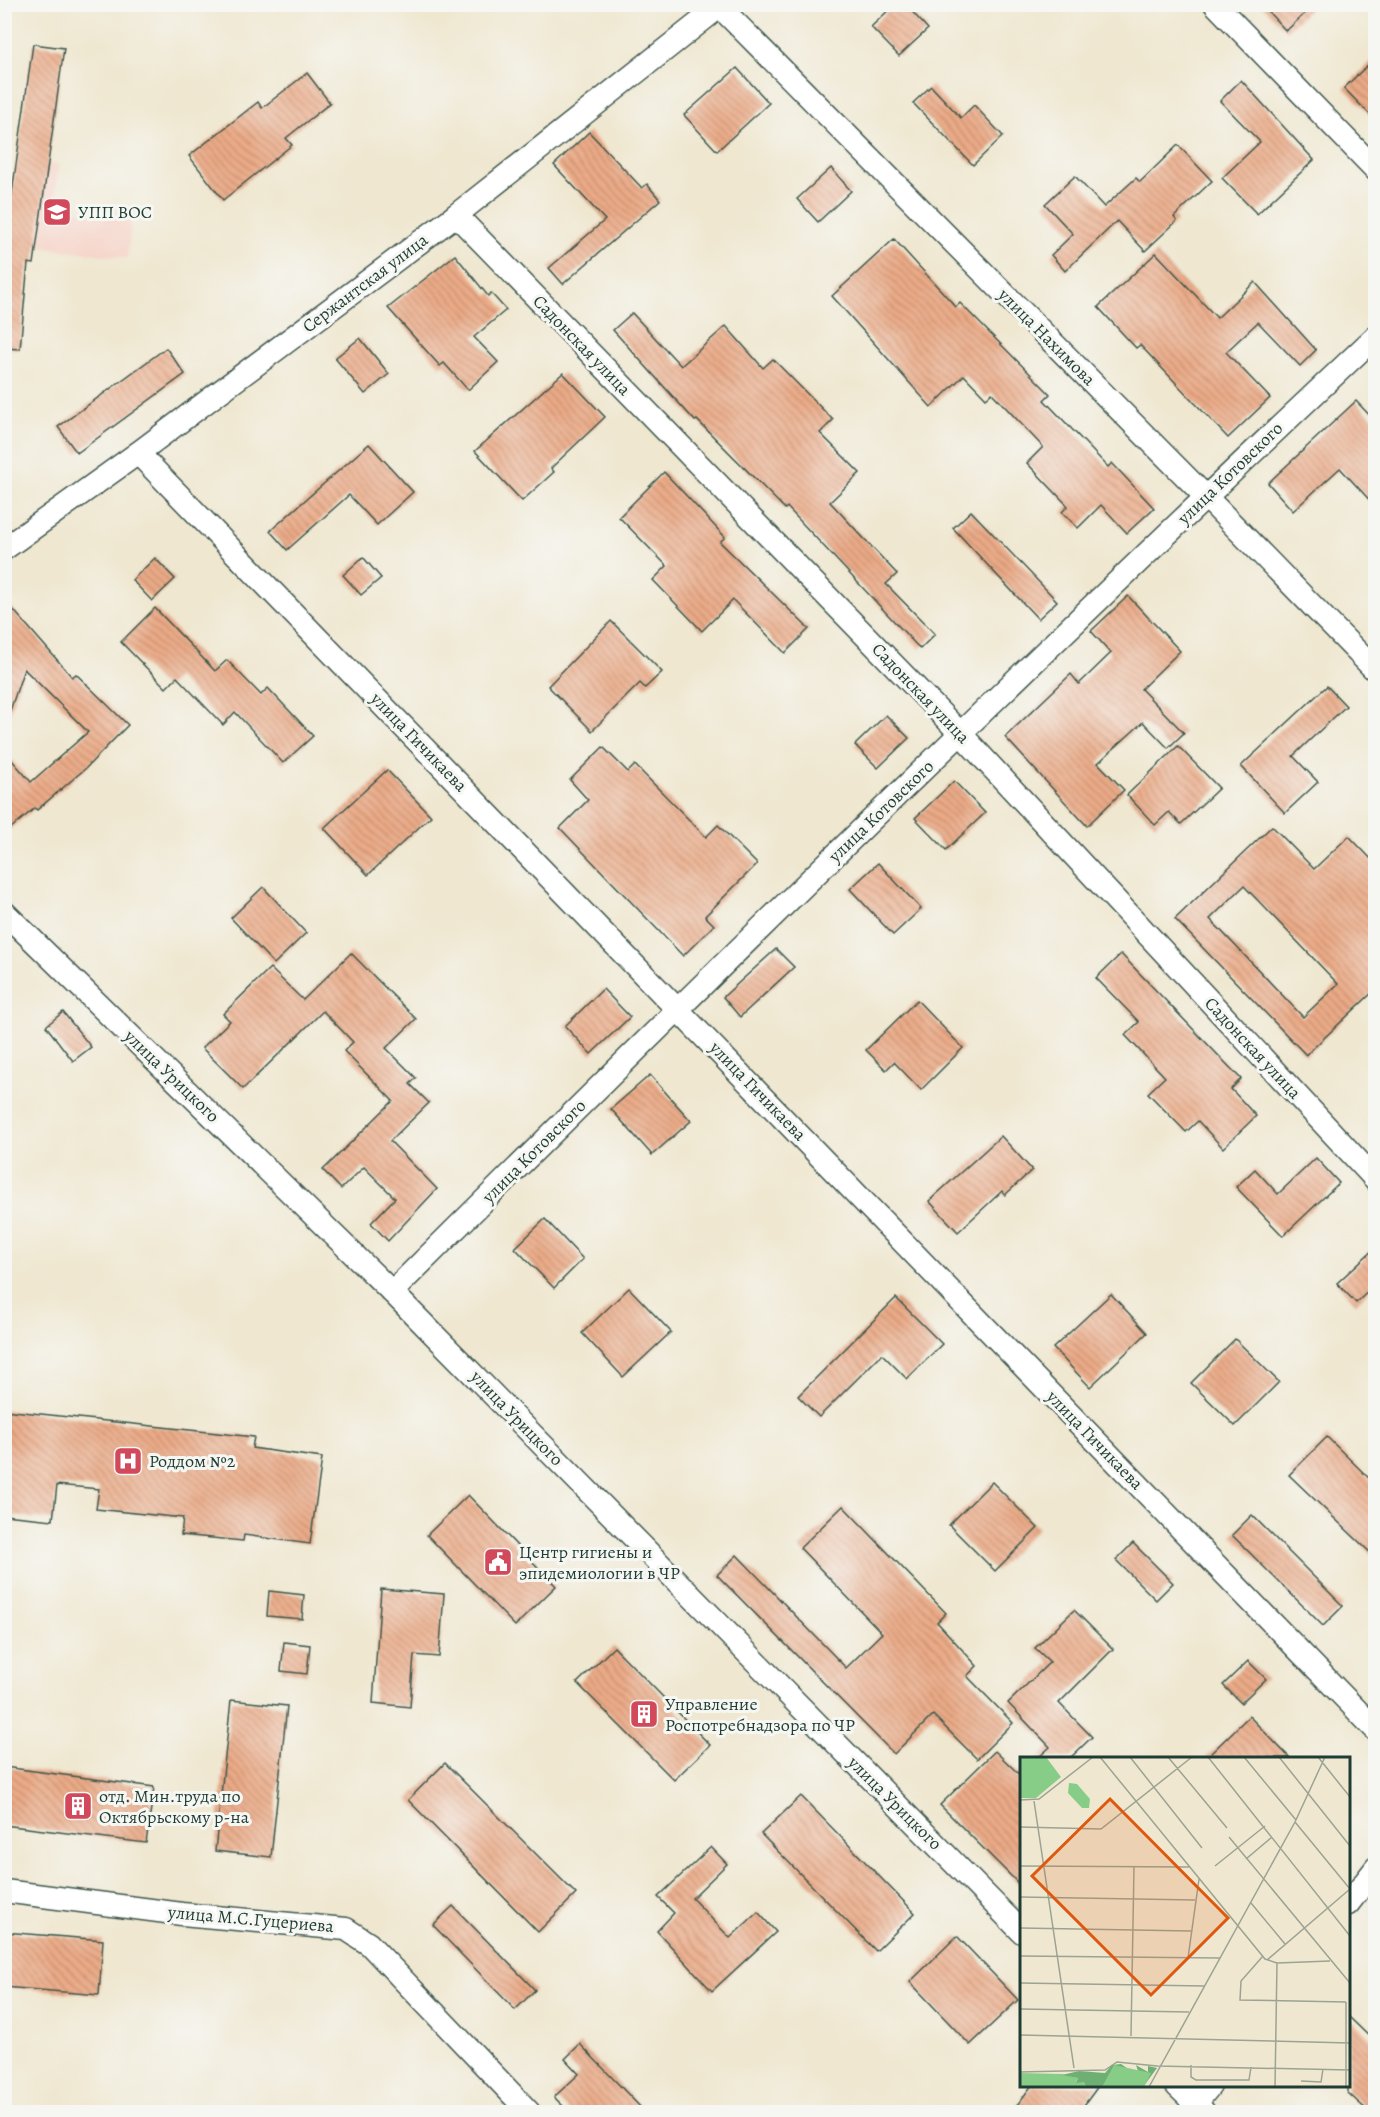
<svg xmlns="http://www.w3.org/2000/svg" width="1380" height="2117" font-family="Alegreya,serif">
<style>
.built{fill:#f6d1c5}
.building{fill:url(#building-back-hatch);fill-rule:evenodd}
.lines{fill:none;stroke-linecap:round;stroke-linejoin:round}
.minor-casing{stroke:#3e564b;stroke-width:25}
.minor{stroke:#fff;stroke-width:22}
.labels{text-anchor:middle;stroke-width:6;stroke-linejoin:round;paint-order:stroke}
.poi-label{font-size:18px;fill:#1f3d34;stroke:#f6f6f2;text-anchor:start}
.street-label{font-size:18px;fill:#1f3d34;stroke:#f6f6f2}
.inset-road{fill:none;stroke:#9ca392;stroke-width:1.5}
.view{fill:#de580e;fill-opacity:0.15;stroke:#de580e;stroke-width:3}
.inset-edge{fill:none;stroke:#1f3d34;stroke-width:3}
</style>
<defs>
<pattern id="building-back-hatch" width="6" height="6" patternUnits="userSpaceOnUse" patternTransform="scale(1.5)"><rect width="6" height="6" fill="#ecab87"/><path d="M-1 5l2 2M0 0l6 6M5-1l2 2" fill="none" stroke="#bf8c6f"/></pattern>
</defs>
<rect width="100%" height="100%" fill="#f6f6f2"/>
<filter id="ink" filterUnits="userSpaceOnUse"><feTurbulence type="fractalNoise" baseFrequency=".0167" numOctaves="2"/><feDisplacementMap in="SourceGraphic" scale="12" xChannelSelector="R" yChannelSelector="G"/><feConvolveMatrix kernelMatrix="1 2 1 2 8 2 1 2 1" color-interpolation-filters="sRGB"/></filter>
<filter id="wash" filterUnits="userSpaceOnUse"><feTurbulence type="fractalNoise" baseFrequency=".008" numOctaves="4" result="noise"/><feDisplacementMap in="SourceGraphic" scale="24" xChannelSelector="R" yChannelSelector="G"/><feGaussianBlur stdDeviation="1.35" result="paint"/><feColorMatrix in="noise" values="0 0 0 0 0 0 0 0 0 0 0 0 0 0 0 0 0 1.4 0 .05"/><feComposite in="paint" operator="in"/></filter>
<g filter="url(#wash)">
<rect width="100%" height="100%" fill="#efe7d0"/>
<!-- built -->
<path class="built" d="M28,161L58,165L54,207L132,218L127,258L18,244Z"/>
<g id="blocks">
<!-- building -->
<g class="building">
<path d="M895,4H905L928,29L899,56L871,27Z"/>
<path d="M1261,4H1315L1286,31Z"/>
<path d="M33,44L64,48L34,264L28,263L20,349L4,348V250Z"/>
<path d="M1376,57V121L1344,88Z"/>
<path d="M737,68L769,103L717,151L684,115Z"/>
<path d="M307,73L330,103L286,138L292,145L223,200L189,156L258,102L262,108Z"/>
<path d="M1241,80L1314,160L1257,214L1222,178L1260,142L1220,101Z"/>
<path d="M931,86L961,118L974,105L1003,136L973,165L913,103Z"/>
<path d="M589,132L642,188L647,184L660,200L563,284L549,268L605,220L554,165Z"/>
<path d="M1178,145L1212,181L1174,217L1177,221L1145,251L1117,221L1065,271L1051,255L1073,234L1045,204L1075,176L1104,207L1136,178L1140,182Z"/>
<path d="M831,168L851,191L818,222L797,199Z"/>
<path d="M894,239L956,307L960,303L1050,394L1044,400L1108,467L1112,463L1154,508L1127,533L1101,505L1078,528L1062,512L1068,506L1027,463L1043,447L992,393L986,398L964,375L931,407L832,296Z"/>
<path d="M1156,253L1217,318L1255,282L1316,350L1300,366L1258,322L1226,352L1270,398L1228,438L1140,345L1136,348L1098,307Z"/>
<path d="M455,255L488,296L491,293L506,310L474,337L498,362L468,390L444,363L440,366L388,308Z"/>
<path d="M632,313L681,366L726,326L763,368L773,359L833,420L820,433L860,473L830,502L897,574L886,584L935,634L920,649L787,507L785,509L697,420L695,421L613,330Z"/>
<path d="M360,338L389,374L365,394L335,358Z"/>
<path d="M166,348L185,374L77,453L58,427Z"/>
<path d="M563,373L605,417L551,468L554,472L522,501L475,451Z"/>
<path d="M1356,401L1376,422V507L1340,468L1293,511L1268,483Z"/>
<path d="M369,444L413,492L377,525L349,495L287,550L270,531Z"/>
<path d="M664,472L725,537L720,542L809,629L785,653L733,600L702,631L653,580L667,566L619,517Z"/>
<path d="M971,511L1057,601L1038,619L953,528Z"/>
<path d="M363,557L381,578L361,595L343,575Z"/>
<path d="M155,558L175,579L152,601L132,580Z"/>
<path d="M1128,596L1180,651L1141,689L1184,733L1168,748L1143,722L1098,763L1124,790L1087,826L1005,737L1071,674L1079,684L1111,653L1091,631Z"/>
<path d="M4,599L72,677L76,674L128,725L86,768L37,810L35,808L4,834V751L31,782L88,732L24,669L9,714L4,713Z"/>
<path d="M155,608L215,671L227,660L261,695L268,688L313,736L283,763L235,712L223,725L177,677L166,688L121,642Z"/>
<path d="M611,621L662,672L645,688L640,683L592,731L548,686Z"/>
<path d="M1327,686L1346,706L1293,756L1318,782L1285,813L1241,766Z"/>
<path d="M886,715L909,738L878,768L855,745Z"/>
<path d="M1178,746L1219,788L1181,824L1169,812L1155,825L1127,795Z"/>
<path d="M603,747L628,772L635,765L706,837L718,825L757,864L705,916L714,925L683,956L560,828L588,800L570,780Z"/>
<path d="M387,770L431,816L368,875L324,828Z"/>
<path d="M954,781L985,813L946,850L915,818Z"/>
<path d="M1272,826L1314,869L1349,836L1376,864V989L1306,1055L1175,919ZM1244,886L1338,984L1303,1017L1210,919Z"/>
<path d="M878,863L921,909L893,935L850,889Z"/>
<path d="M263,887L306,933L274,964L231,918Z"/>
<path d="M776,949L794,967L740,1017L723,997Z"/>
<path d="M351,953L416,1019L386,1048L416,1078L410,1084L429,1103L390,1141L437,1189L388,1241L371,1223L395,1198L364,1167L341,1189L323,1170L393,1101L344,1051L353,1042L323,1011L243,1089L202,1048L230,1021L223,1014L270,968L303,1000Z"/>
<path d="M1121,954L1241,1079L1231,1089L1256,1116L1223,1148L1198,1121L1186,1132L1148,1093L1165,1077L1125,1035L1139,1022L1096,978Z"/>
<path d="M603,989L630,1017L591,1054L565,1026Z"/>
<path d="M917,1000L963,1048L921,1090L894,1062L886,1070L866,1050Z"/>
<path d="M63,1012L91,1047L73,1061L46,1026Z"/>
<path d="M650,1075L691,1121L652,1155L611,1109Z"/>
<path d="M1001,1136L1032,1170L1005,1195L1002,1191L958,1232L929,1201Z"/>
<path d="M1316,1158L1339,1183L1283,1236L1236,1187L1255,1169L1278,1194Z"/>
<path d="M545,1219L583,1259L554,1288L515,1248Z"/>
<path d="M1376,1247V1284L1356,1303L1337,1283Z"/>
<path d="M629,1288L671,1332L623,1377L582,1333Z"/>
<path d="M1111,1294L1147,1333L1090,1387L1053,1348Z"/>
<path d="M896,1298L942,1344L907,1379L882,1354L819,1417L798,1396Z"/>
<path d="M1235,1339L1279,1382L1235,1426L1191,1383Z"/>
<path d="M4,1410L254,1437L252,1448L322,1458L310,1544L244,1535L243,1541L181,1535L183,1518L96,1509L99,1489L57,1485L53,1520L4,1515Z"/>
<path d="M1327,1437L1376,1485V1558L1289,1475Z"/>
<path d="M992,1482L1038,1528L995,1571L949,1525Z"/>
<path d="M468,1495L556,1586L515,1626L427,1535Z"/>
<path d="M843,1506L946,1613L937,1622L977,1666L967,1676L1013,1723L977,1759L933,1715L894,1754L717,1575L737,1555L846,1668L882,1633L800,1548Z"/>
<path d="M1252,1515L1343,1606L1323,1626L1232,1535Z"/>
<path d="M1133,1543L1173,1583L1156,1600L1116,1560Z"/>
<path d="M381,1589L444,1594L439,1657L414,1655L410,1707L373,1703Z"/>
<path d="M269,1591L304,1595L302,1619L267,1616Z"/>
<path d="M1074,1610L1113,1649L1059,1703L1092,1737L1070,1758H1038L1050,1747L1008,1703L1050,1662L1035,1648Z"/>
<path d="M284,1642L310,1645L307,1674L281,1671Z"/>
<path d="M614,1647L710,1745L674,1780L577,1683Z"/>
<path d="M1248,1661L1266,1679L1241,1703L1223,1685Z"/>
<path d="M231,1700L287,1706L271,1857L215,1851Z"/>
<path d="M1249,1716L1290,1758H1206Z"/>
<path d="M995,1751L1022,1777V1887L940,1805Z"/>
<path d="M445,1763L576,1894L538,1932L408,1800Z"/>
<path d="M4,1767L154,1787L146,1843L4,1825Z"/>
<path d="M801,1796L915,1913L876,1951L761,1834Z"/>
<path d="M711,1847L727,1864L692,1898L730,1938L758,1912L776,1932L712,1991L657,1931L674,1913L658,1897Z"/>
<path d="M453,1906L535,1990L515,2010L433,1925Z"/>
<path d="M4,1932L103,1940L99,1995L4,1987Z"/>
<path d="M957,1936L1018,2000L970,2045L910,1982Z"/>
<path d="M1348,2016L1376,2043V2112H1369L1348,2093Z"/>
<path d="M580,2044L645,2112H569L554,2097L579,2074L565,2059Z"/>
<path d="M1032,2085H1099L1079,2112H1012Z"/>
</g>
</g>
</g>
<g filter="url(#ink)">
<use href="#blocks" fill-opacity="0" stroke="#3e564b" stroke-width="1.5"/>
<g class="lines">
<!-- minor casing -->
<g class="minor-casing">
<g id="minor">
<path d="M717,4L1205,496L1376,671"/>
<path d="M1215,4L1376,170"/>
<path d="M456,215L961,734L1376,1180"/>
<path d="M138,453L1376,1730"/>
<path d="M4,549L138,453L456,215L719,7"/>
<path d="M4,912L392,1292L1022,1932"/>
<path d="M392,1292C716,970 1043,649 1376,336"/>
<path d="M4,1891L182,1914L346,1929L369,1944L529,2112"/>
<path d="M1348,1904L1376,1868"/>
<path d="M1177,2086L1204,2112"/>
<path d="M1189,2112L1210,2086"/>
</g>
</g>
<!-- minor -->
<use href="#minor" class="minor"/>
</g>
</g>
<!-- icons -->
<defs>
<g id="university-square" transform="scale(1.5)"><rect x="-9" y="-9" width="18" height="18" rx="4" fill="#d1495b" stroke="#f6f6f2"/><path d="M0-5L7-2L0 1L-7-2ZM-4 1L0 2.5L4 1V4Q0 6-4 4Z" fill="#fff"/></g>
<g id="hospital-square" transform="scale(1.5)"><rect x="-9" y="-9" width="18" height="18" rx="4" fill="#d1495b" stroke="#f6f6f2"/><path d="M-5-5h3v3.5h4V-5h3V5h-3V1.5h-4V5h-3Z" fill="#fff"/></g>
<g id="civic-square" transform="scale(1.5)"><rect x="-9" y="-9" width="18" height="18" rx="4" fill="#d1495b" stroke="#f6f6f2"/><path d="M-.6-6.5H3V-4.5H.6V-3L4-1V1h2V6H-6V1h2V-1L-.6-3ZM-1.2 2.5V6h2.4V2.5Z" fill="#fff"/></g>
<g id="building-square" transform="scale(1.5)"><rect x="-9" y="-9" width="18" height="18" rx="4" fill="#d1495b" stroke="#f6f6f2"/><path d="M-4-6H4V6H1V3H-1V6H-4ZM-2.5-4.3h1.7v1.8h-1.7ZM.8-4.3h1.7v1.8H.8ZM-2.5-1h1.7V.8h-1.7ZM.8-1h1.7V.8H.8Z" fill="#fff"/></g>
</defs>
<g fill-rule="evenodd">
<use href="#university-square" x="57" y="212"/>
<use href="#hospital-square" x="128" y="1461"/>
<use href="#civic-square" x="498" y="1562"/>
<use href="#building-square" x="644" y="1714"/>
<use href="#building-square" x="78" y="1806"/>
</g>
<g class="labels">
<!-- poi labels -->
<g class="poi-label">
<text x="78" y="218">УПП ВОС</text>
<text x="149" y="1467">Роддом №2</text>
<text x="519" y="1558">Центр гигиены и<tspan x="519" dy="21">эпидемиологии в ЧР</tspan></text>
<text x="665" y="1710">Управление<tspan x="665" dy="21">Роспотребнадзора по ЧР</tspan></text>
<text x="99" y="1802">отд. Мин.труда по<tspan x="99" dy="21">Октябрьскому р-на</tspan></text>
</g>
<!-- street labels -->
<g class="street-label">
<text transform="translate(365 283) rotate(-37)" y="6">Сержантская улица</text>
<text transform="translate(1047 337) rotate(45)" y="6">улица Нахимова</text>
<text transform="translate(582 345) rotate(46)" y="6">Садонская улица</text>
<text transform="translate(1230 473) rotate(-44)" y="6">улица Котовского</text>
<text transform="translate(921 693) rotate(46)" y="6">Садонская улица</text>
<text transform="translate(419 742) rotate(46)" y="6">улица Гичикаева</text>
<text transform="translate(881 811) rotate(-44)" y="6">улица Котовского</text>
<text transform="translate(1253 1048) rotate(47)" y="6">Садонская улица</text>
<text transform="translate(172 1076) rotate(44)" y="6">улица Урицкого</text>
<text transform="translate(758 1091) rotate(46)" y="6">улица Гичикаева</text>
<text transform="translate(534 1151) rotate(-45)" y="6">улица Котовского</text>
<text transform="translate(517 1418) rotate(46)" y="6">улица Урицкого</text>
<text transform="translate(1095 1440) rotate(46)" y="6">улица Гичикаева</text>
<text transform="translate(895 1803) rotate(45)" y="6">улица Урицкого</text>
<text transform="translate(251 1919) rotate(5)" y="6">улица М.С.Гуцериева</text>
</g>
</g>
<!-- overview -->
<g transform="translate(1020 1757)">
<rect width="330" height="330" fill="#efe7d0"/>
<path d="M0,316L42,317L58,321L56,325H64L66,330H0Z" fill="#88cd87"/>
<path d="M101,307L120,320L116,308L128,315V309L137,311L123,330H66L64,325L56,326L58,321L42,318L59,314L85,316L92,308Z" fill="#6eb074"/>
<path d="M94,308L131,316L124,330H82Z" fill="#88cd87"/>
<path d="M0,0H26L41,20L16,41H0ZM49,26L57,27L70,42L69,51H62L48,36Z" fill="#88cd87"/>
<path class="inset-road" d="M80,0L245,202L257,206L310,204M110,0L182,91M148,0L207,71M188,0L330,179M224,0L276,63M259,0L330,89M298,0L330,40M0,43L19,42L73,0M14,44L54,311M275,65L330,132M0,70L81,72L172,0M209,80L330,226M226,102L252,80M0,109L169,110M195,109L245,69M0,140L175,143M231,146L265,187M0,171L171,174M0,199L200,201M243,199L221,224L220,243L326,245M168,201L179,122M247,203L330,132M0,226L184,229M0,252L169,255M0,278L330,286M111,279L114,110M171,308V320L176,323H229L231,310M0,315L85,313L97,305L137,309L330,313M281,324L301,325L303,312M129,330L275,65L305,0M255,330L257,206M326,330V245"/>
<path class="view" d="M90,42L208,161L131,238L12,119Z"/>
<rect width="330" height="330" class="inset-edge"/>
</g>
<!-- margin -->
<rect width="1380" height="2117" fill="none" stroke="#f6f6f2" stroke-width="24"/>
</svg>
